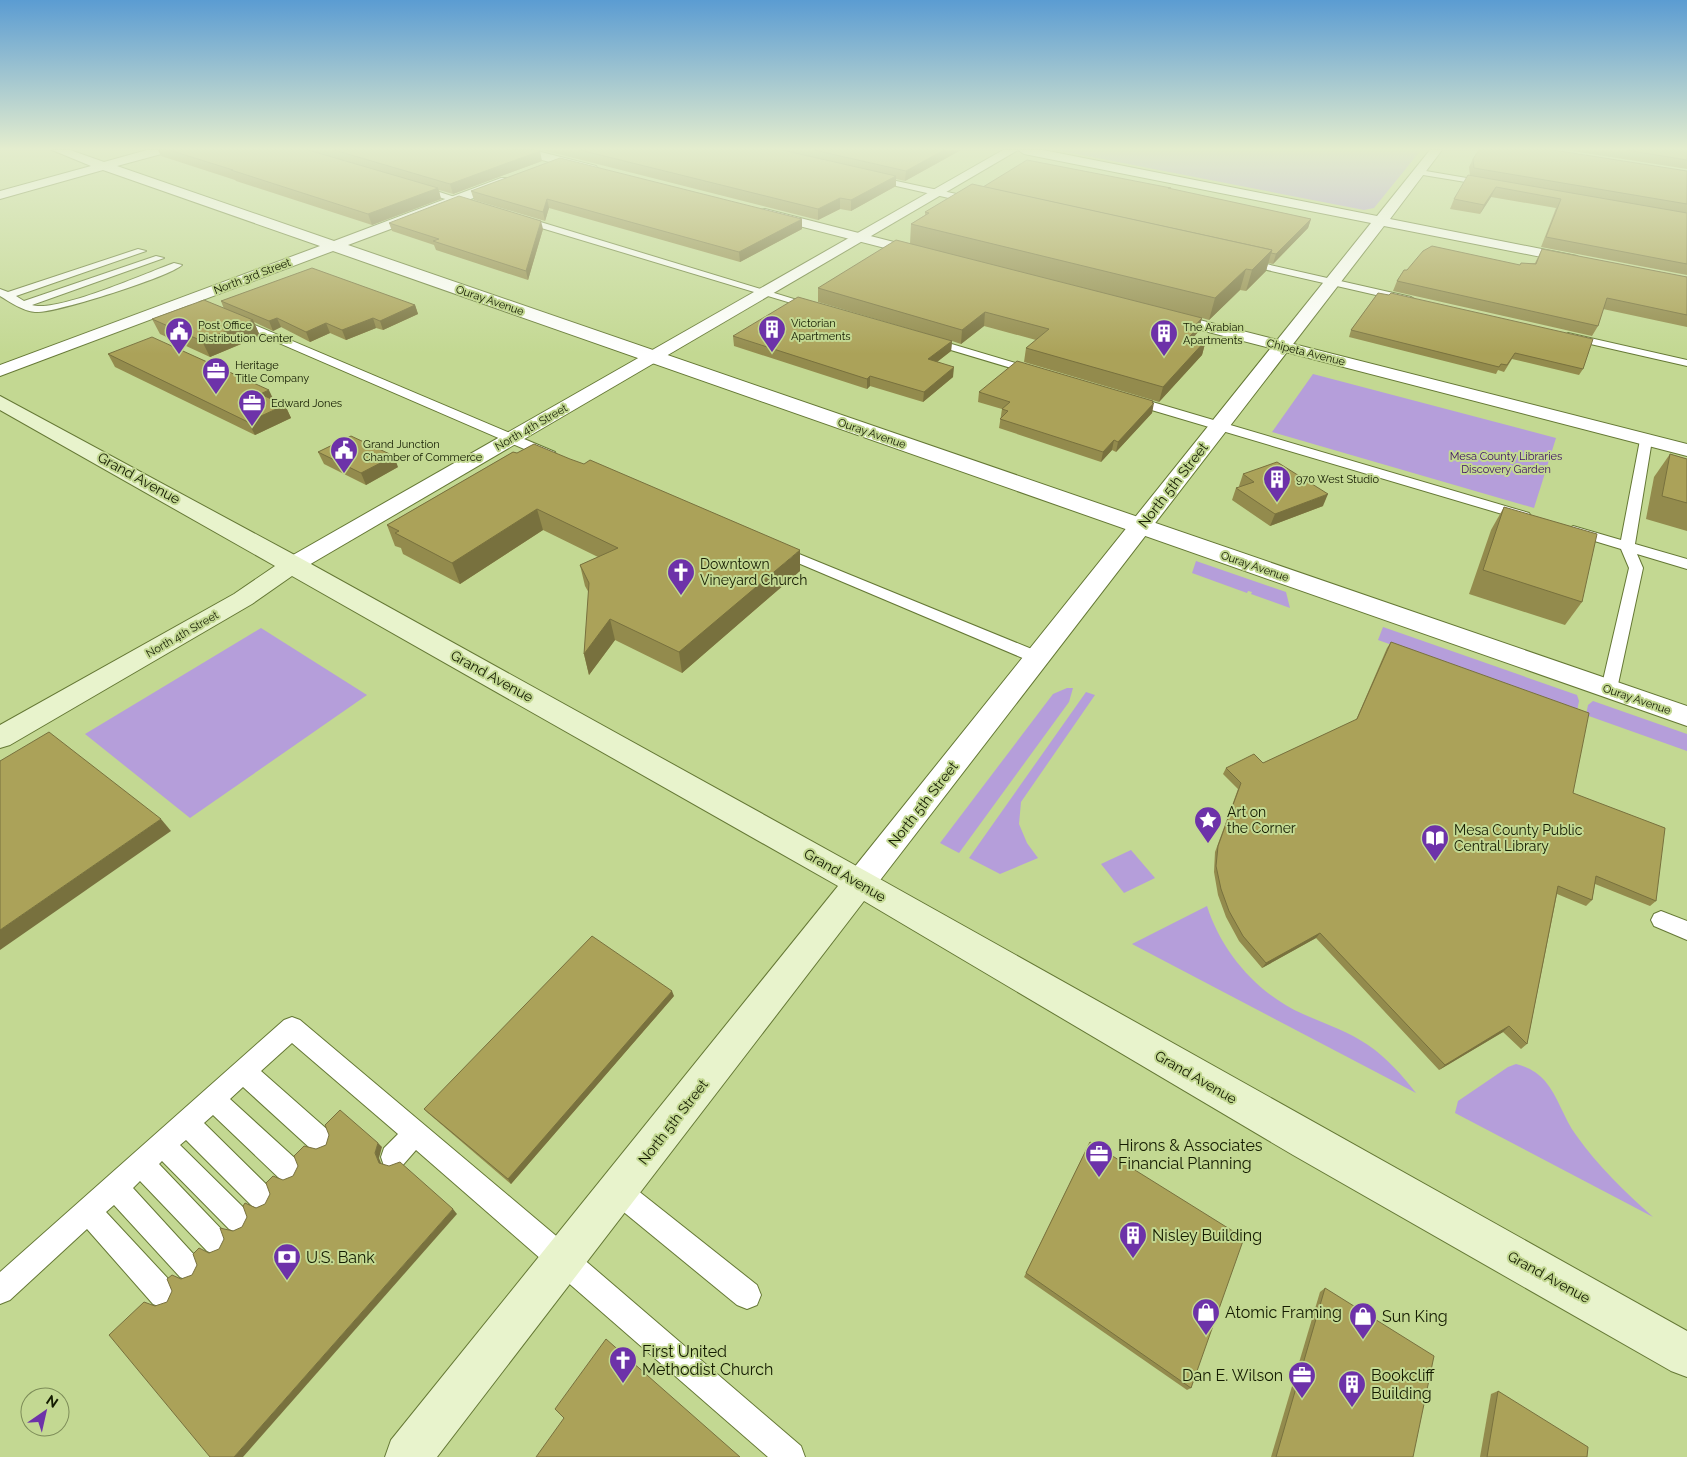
<svg xmlns="http://www.w3.org/2000/svg" width="1687" height="1457" font-family="Raleway,sans-serif">
<style>
.green{fill:#b59eda}
.lines{fill:none;stroke-linecap:round;stroke-linejoin:round}
.service-casing{stroke:#657835;stroke-width:2}
.minor-casing{stroke:#657835;stroke-width:2}
.tertiary-casing{stroke:#657835;stroke-width:2}
.secondary-casing{stroke:#657835;stroke-width:2}
.service{fill:#fff;fill-rule:evenodd}
.minor{fill:#fff;fill-rule:evenodd}
.tertiary{fill:#fff;fill-rule:evenodd}
.secondary{fill:#e8f3cc;fill-rule:evenodd}
.wall{fill:#938b4d}
.shaded-wall{fill:#78713e}
.building{fill:#aba259;stroke:#78713e}
.labels{text-anchor:middle;stroke-width:4;stroke-linejoin:round;paint-order:stroke}
.far-street-label{font-size:11px;fill:#141b01;stroke:#c3d892}
.far-poi-label{font-size:11px;fill:#141b01;stroke:#c3d892;text-anchor:start}
.far-park-label{font-size:11px;fill:#3b0d64;stroke:#c3d892}
.street-label{font-size:14px;fill:#141b01;stroke:#c3d892}
.poi-label{font-size:14px;fill:#141b01;stroke:#c3d892;text-anchor:start}
.near-poi-label{font-size:16px;fill:#141b01;stroke:#c3d892;text-anchor:start}
</style>
<rect width="100%" height="100%" fill="#c3d892"/>
<!-- green -->
<g class="green">
<path d="M1056,150H1421L1374,208L1364,210Z"/>
<path d="M1313,374L1556,438L1534,508L1272,432Z"/>
<path d="M1196,561L1286,592L1290,608L1251,594L1252,592L1248,591L1247,593L1192,573Z"/>
<path d="M1383,627L1577,695L1579,701L1577,711L1378,640Z"/>
<path d="M261,628L367,695L190,818L85,734Z"/>
<path d="M1067,688H1073L1069,702L959,853L940,843L1053,694Z"/>
<path d="M1086,692L1095,695L1021,802L1019,824L1027,843L1038,858L1000,874L969,858Z"/>
<path d="M1593,701L1687,734V751L1586,715L1588,705Z"/>
<path d="M1131,850L1155,878L1124,893L1101,864Z"/>
<path d="M1207,906C1222,953 1258,994 1303,1014C1325,1024 1348,1031 1368,1045C1387,1058 1402,1075 1416,1093L1132,944Z"/>
<path d="M1516,1064C1528,1067 1537,1072 1545,1081C1558,1096 1564,1119 1576,1135C1598,1166 1625,1192 1653,1217L1455,1113L1458,1101L1508,1067Z"/>
</g>
<g class="lines">
<!-- service casing -->
<g class="service-casing">
<g id="service">
<path d="M1420,170L1490,182L1494,184L1490,186L1417,174L1416,172Z"/>
<path d="M873,176L975,198L979,201L975,204L870,180L869,178Z"/>
<path d="M415,186H421L476,204L469,206L415,190Z"/>
<path d="M518,217H524L820,307L815,310L811,309L518,221Z"/>
<path d="M138,249L146,251L16,296L24,301L156,256L164,258L32,305C57,313 146,273 174,263L182,265C169,277 53,314 35,312C23,311 10,302 0,296V289L8,292Z"/>
<path d="M1244,259L1411,297L1416,300L1411,303L1241,264V260Z"/>
<path d="M188,297L555,452L556,455L555,458H545L184,302V298Z"/>
<path d="M1568,333L1687,360V366L1564,338L1563,336Z"/>
<path d="M928,337L1039,370L1041,372L1039,374H1031L924,342L923,340Z"/>
<path d="M1132,396L1529,513L1531,516L1524,520L1519,519L1128,403L1126,400Z"/>
<path d="M1646,436L1652,440L1635,544L1687,559V569L1637,554L1643,568L1617,689L1615,693H1603L1601,689L1629,568L1621,549L1568,533L1566,530L1573,526L1621,540L1640,440Z"/>
<path d="M777,545L1044,654L1046,658L1044,662H1032L772,552L770,549Z"/>
<path d="M1661,911L1687,921V940L1654,926L1651,920L1654,914Z"/>
<path d="M292,1017L300,1020L574,1251L801,1446L805,1457H768L416,1150L402,1166L393,1169L384,1166L381,1157L384,1148L398,1134L292,1043L261,1071L329,1131L332,1140L329,1149L320,1152L311,1149L243,1087L230,1099L298,1161L302,1170L298,1179L289,1183L280,1179L213,1115L204,1123L270,1188L274,1197L270,1206L261,1210L252,1206L186,1140L180,1145L247,1211L251,1220L247,1229L238,1233L229,1229L162,1161L159,1164L225,1233L229,1242L225,1251L216,1255L207,1251L140,1181L133,1188L198,1259L202,1268L198,1277L189,1281L180,1277L114,1205L106,1212L173,1284L177,1294L173,1304L163,1308L153,1304L87,1229L10,1300L0,1304V1272L284,1020Z"/>
<path d="M618,1178L627,1182L757,1285L761,1295L757,1305L747,1309L737,1305L609,1200L605,1191L609,1182Z"/>
</g>
</g>
<!-- minor casing -->
<g class="minor-casing">
<g id="minor">
<path d="M52,150H70L104,162L147,150H167L165,153L117,166L334,241L501,178H511L512,181L511,184L348,245L1687,706V726L333,251L0,376V365L320,246L103,170L0,199V191L91,166Z"/>
<path d="M513,150H533L596,166L598,169L592,173L515,153Z"/>
<path d="M765,209L929,251L931,254L924,258L760,216L758,213L760,210Z"/>
<path d="M1164,311L1687,444V456L1158,319L1156,316L1158,313Z"/>
</g>
</g>
<!-- tertiary casing -->
<g class="tertiary-casing">
<g id="tertiary">
<path d="M1003,150H1018L302,569L294,571L286,569L282,564L286,559Z"/>
<path d="M1018,150H1043L1377,216L1430,150H1442L1390,219L1577,256L1584,260L1577,264L1384,226L871,892L860,896L849,892L844,883L849,874L1371,223L1024,154Z"/>
</g>
</g>
<!-- secondary casing -->
<g class="secondary-casing">
<path id="secondary" d="M0,396L302,559L871,874L1687,1331V1377L1671,1371L1293,1155L864,901L437,1457H385L391,1440L838,886L292,576L252,604L10,745L0,748V725L234,594L275,566L0,410Z"/>
</g>
<!-- service -->
<use href="#service" class="service"/>
<!-- minor -->
<use href="#minor" class="minor"/>
<!-- tertiary -->
<use href="#tertiary" class="tertiary"/>
<!-- secondary -->
<use href="#secondary" class="secondary"/>
</g>
<!-- wall -->
<g class="wall">
<path d="M158,150H535L542,161L453,194L439,190L441,199L372,225L236,181L235,180L161,156Z"/>
<path d="M542,150H961L905,181L896,179V186L851,211L840,209L818,220Z"/>
<path d="M1566,150H1687V169Z"/>
<path d="M560,158L802,229L740,262L549,208L545,221L474,200L471,191Z"/>
<path d="M1473,159L1687,171V275L1541,247L1556,208L1491,197L1480,214L1450,209L1454,199L1470,176L1469,167Z"/>
<path d="M983,187L1171,189L1311,219L1308,228L1273,264L1268,263L1266,271L1246,291L1240,290L1209,320L1202,318L1198,332L1193,337L1206,340L1202,355L1159,402L1024,362L1026,348L1036,340L984,326L961,344L952,341L951,351L937,362L953,377L923,402L870,386L867,389L734,346L733,336L951,341L818,302V288L910,244L911,224L925,215V212Z"/>
<path d="M389,223L543,229L528,280L436,250L434,245L392,231Z"/>
<path d="M1542,249L1687,277V327L1603,309L1598,326L1592,336L1393,291L1397,281L1407,270L1520,265L1535,263Z"/>
<path d="M1378,293L1583,369L1579,375L1512,359L1504,372L1498,370L1496,374L1349,337L1351,330Z"/>
<path d="M221,301L415,305L418,314L383,330L376,328L346,340L330,333L310,342L281,327L273,331L254,322L260,336L210,357L160,334L152,319L224,309Z"/>
<path d="M108,354L274,400L285,405L291,418L255,435L115,367Z"/>
<path d="M979,392L1153,401L1152,413L1116,452L1112,450L1101,462L999,428L1002,409L978,402Z"/>
<path d="M318,452L398,467L366,485L324,464Z"/>
<path d="M513,452L800,571L682,673L615,640L589,675L584,654L589,593L585,586L580,565L598,557L543,530L460,584L403,554L401,548L395,546L387,525Z"/>
<path d="M1670,454L1687,459V531L1646,519L1654,477Z"/>
<path d="M1243,474L1323,506L1270,526L1232,500L1236,488L1240,487L1239,486Z"/>
<path d="M1504,507L1582,602L1565,625L1469,594L1491,530Z"/>
<path d="M1391,642L1573,793L1656,901L1650,906L1595,884L1592,900L1586,906L1557,894L1527,1044L1521,1049L1503,1032L1439,1070L1316,938L1262,968L1239,941L1226,917L1218,895L1214,872L1215,852L1238,789L1223,774L1226,768L1263,763L1356,720L1387,648Z"/>
<path d="M674,996L511,1184L428,1113L424,1109Z"/>
<path d="M1090,1142L1191,1388L1187,1390L1024,1277Z"/>
<path d="M1325,1288L1413,1457H1271L1320,1292Z"/>
<path d="M1498,1391L1587,1457H1480L1491,1394Z"/>
</g>
<!-- shaded-wall -->
<g class="shaded-wall">
<path d="M944,150H961L905,181L906,171Z"/>
<path d="M540,151L542,161L453,194L450,184Z"/>
<path d="M896,176V186L851,211V200Z"/>
<path d="M1496,187L1491,197L1480,214L1484,205Z"/>
<path d="M438,188L441,199L372,225L368,214Z"/>
<path d="M840,198V209L818,220V209Z"/>
<path d="M547,199L549,208L545,221L543,212Z"/>
<path d="M802,219V229L740,262L739,252Z"/>
<path d="M1311,219L1308,228L1273,264L1276,254Z"/>
<path d="M541,221L543,229L528,280L526,271Z"/>
<path d="M1272,250L1266,271L1246,291L1252,270Z"/>
<path d="M1246,269L1240,290L1209,320L1215,298Z"/>
<path d="M415,305L418,314L383,330L380,321Z"/>
<path d="M985,312L984,326L961,344L962,330Z"/>
<path d="M277,318L281,327L273,331L269,321Z"/>
<path d="M373,318L376,328L346,340L342,330Z"/>
<path d="M1202,318L1198,332L1193,338L1190,346V331Z"/>
<path d="M253,320L260,336L210,357L202,341Z"/>
<path d="M326,323L330,333L310,342L306,332Z"/>
<path d="M1206,340L1202,355L1159,402L1163,387Z"/>
<path d="M952,341L951,351L928,369V359Z"/>
<path d="M954,367L953,377L923,402L924,392Z"/>
<path d="M870,376V386L867,389V379Z"/>
<path d="M269,390L275,403L260,394Z"/>
<path d="M1153,401L1152,406L1154,403L1152,413L1116,452L1118,442Z"/>
<path d="M285,405L291,418L255,435L248,422Z"/>
<path d="M1114,440L1112,450L1101,462L1103,452Z"/>
<path d="M394,456L398,467L366,485L361,473Z"/>
<path d="M1328,494L1323,506L1270,526L1275,514Z"/>
<path d="M537,509L543,530L460,584L452,563Z"/>
<path d="M800,550V571L682,673L679,652Z"/>
<path d="M610,619L615,640L589,675L584,654Z"/>
<path d="M161,819L171,831L0,950V930Z"/>
<path d="M1320,933L1316,938L1262,968L1266,963Z"/>
<path d="M672,991L674,996L511,1184L508,1179Z"/>
<path d="M1509,1026L1503,1032L1439,1070L1445,1065Z"/>
<path d="M378,1143L382,1147L379,1158L383,1168L379,1163L375,1153Z"/>
<path d="M453,1209L457,1214L243,1457H234Z"/>
</g>
<!-- building -->
<g class="building">
<path d="M169,150H308L438,188L368,214L231,170H233Z"/>
<path d="M334,150H535L540,151L450,184Z"/>
<path d="M580,150H782L896,176L851,200L840,198L818,209Z"/>
<path d="M814,150H944L906,171Z"/>
<path d="M1479,150H1553L1687,171V204L1474,168L1473,159Z"/>
<path d="M1626,150H1687V160Z"/>
<path d="M560,158L802,219L739,252L547,199L543,212L471,191Z"/>
<path d="M1027,160L1171,188H1168L1311,219L1276,254L1271,253L1272,250L983,187Z"/>
<path d="M1468,175L1687,213V264L1546,237L1561,199L1496,187L1484,205L1454,199Z"/>
<path d="M972,184L1272,250L1252,270L1246,269L1215,298L911,224L929,213L925,212Z"/>
<path d="M459,196L541,221L526,271L433,241L439,239L389,223Z"/>
<path d="M896,240L1202,318L1190,331L1194,332L1190,336L1206,340L1163,387L1026,348L1049,329L985,312L962,330L818,288Z"/>
<path d="M1432,246L1520,265L1521,263L1536,264L1542,249L1687,277V315L1607,298L1598,326L1397,281L1404,270H1407L1423,251Z"/>
<path d="M312,268L415,305L380,321L373,318L342,330L326,323L306,332L277,318L269,321L221,301Z"/>
<path d="M1378,293L1389,295L1391,293L1593,339L1583,369L1515,353L1507,365L1501,364L1499,367L1351,330Z"/>
<path d="M798,297L952,341L928,359L954,367L924,392L870,376L867,379L733,336Z"/>
<path d="M204,300L253,320L202,341L152,319Z"/>
<path d="M152,337L269,390L260,394L285,405L248,422L108,354Z"/>
<path d="M1017,361L1153,401L1152,403H1154L1118,442L1114,440L1103,452L1000,419L1008,411L1002,409L1010,402L979,392Z"/>
<path d="M351,436L394,456L361,473L318,452Z"/>
<path d="M534,444L570,459L584,464L590,460L800,550L679,652L610,619L584,654L589,583L580,565L618,548L537,509L452,563L395,533L399,531L387,525L513,452L517,453Z"/>
<path d="M1670,454L1687,459V503L1662,496Z"/>
<path d="M1277,462L1328,494L1275,514L1236,488L1254,482L1243,474Z"/>
<path d="M1504,507L1597,534L1582,602L1483,570Z"/>
<path d="M1391,642L1589,713L1573,793L1665,828L1656,901L1596,876L1592,900L1558,886L1527,1044L1509,1026L1445,1065L1320,933L1266,963L1243,936L1229,911L1221,889L1216,866L1218,846L1241,783L1226,768L1254,754L1263,763L1357,719Z"/>
<path d="M49,732L161,819L0,930V761Z"/>
<path d="M592,936L672,991L508,1179L424,1109Z"/>
<path d="M340,1110L378,1143L375,1153L379,1163L389,1166L400,1162L453,1209L234,1457H210L109,1335L144,1302L155,1306L167,1302L172,1291L167,1279L172,1275L181,1279L192,1275L197,1265L193,1254L199,1248L209,1253L219,1249L224,1239L220,1228L233,1231L242,1227L247,1217L243,1206L245,1203L256,1208L265,1204L270,1194L266,1183L273,1176L283,1180L293,1176L298,1166L294,1156L304,1146L316,1149L326,1145L329,1135L325,1125Z"/>
<path d="M1090,1142L1244,1238L1191,1388L1026,1273Z"/>
<path d="M1325,1288L1434,1356L1413,1457H1276Z"/>
<path d="M606,1339L740,1457H536L564,1418L555,1409Z"/>
<path d="M1498,1391L1588,1447L1587,1457H1487Z"/>
</g>
<!-- sky -->
<linearGradient id="sky" x2="0" y2="1"><stop stop-color="#5b9cd2"/><stop offset="0.42" stop-color="#e4edce"/><stop offset="1" stop-color="#e4edce" stop-opacity="0"/></linearGradient>
<rect width="1687" height="354" fill="url(#sky)"/>
<!-- icons -->
<defs>
<g id="building-pin" transform="scale(1.4375)"><path d="M0 17L-7.5 6A9.5 9.5 0 1 1 7.5 6Z" fill="#6d32a9" stroke="#c3d892"/><path d="M-4-6H4V6H1V3H-1V6H-4ZM-2.5-4.3h1.7v1.8h-1.7ZM.8-4.3h1.7v1.8H.8ZM-2.5-1h1.7V.8h-1.7ZM.8-1h1.7V.8H.8Z" fill="#fff"/></g>
<g id="civic-pin" transform="scale(1.4375)"><path d="M0 17L-7.5 6A9.5 9.5 0 1 1 7.5 6Z" fill="#6d32a9" stroke="#c3d892"/><path d="M-.6-6.5H3V-4.5H.6V-3L4-1V1h2V6H-6V1h2V-1L-.6-3ZM-1.2 2.5V6h2.4V2.5Z" fill="#fff"/></g>
<g id="office-pin" transform="scale(1.4375)"><path d="M0 17L-7.5 6A9.5 9.5 0 1 1 7.5 6Z" fill="#6d32a9" stroke="#c3d892"/><path d="M-6-3h4V-5.5h4V-3h4V5H-6ZM-1-4.5V-3h2v-1.5ZM-6 0V1H6V0Z" fill="#fff"/></g>
<g id="church-pin" transform="scale(1.4375)"><path d="M0 17L-7.5 6A9.5 9.5 0 1 1 7.5 6Z" fill="#6d32a9" stroke="#c3d892"/><path d="M-1.2-6h2.4v3.5h3.3v2.4h-3.3V6h-2.4V-.1h-3.3v-2.4h3.3Z" fill="#fff"/></g>
<g id="sight-pin" transform="scale(1.4375)"><path d="M0 17L-7.5 6A9.5 9.5 0 1 1 7.5 6Z" fill="#6d32a9" stroke="#c3d892"/><path d="M0-6L1.8-2.2L6-1.7L2.9 1.2L3.7 5.4L0 3.3L-3.7 5.4L-2.9 1.2L-6-1.7L-1.8-2.2Z" fill="#fff"/></g>
<g id="library-pin" transform="scale(1.4375)"><path d="M0 17L-7.5 6A9.5 9.5 0 1 1 7.5 6Z" fill="#6d32a9" stroke="#c3d892"/><path d="M-6-4Q-3-5.5-.7-3.5V5Q-3 3-6 4ZM6-4Q3-5.5 .7-3.5V5Q3 3 6 4Z" fill="#fff"/></g>
<g id="bank-pin" transform="scale(1.4375)"><path d="M0 17L-7.5 6A9.5 9.5 0 1 1 7.5 6Z" fill="#6d32a9" stroke="#c3d892"/><path d="M-6-4H6V4H-6ZM0-2.3a2.3 2.3 0 1 0 0 4.6a2.3 2.3 0 1 0 0-4.6Z" fill="#fff"/></g>
<g id="shop-pin" transform="scale(1.4375)"><path d="M0 17L-7.5 6A9.5 9.5 0 1 1 7.5 6Z" fill="#6d32a9" stroke="#c3d892"/><path d="M-5-2.5h2.3a2.7 3.5 0 0 1 5.4 0H5L5.5 6h-11ZM-1.5-2.5h3a1.5 2.3 0 0 0-3 0Z" fill="#fff"/></g>
</defs>
<g fill-rule="evenodd">
<use href="#building-pin" x="772" y="329"/>
<use href="#civic-pin" x="179" y="331"/>
<use href="#building-pin" x="1164" y="333"/>
<use href="#office-pin" x="216" y="371"/>
<use href="#office-pin" x="252" y="403"/>
<use href="#civic-pin" x="344" y="450"/>
<use href="#building-pin" x="1277" y="479"/>
<use href="#church-pin" x="681" y="572"/>
<use href="#sight-pin" x="1208" y="820"/>
<use href="#library-pin" x="1435" y="838"/>
<use href="#office-pin" x="1099" y="1154"/>
<use href="#building-pin" x="1133" y="1235"/>
<use href="#bank-pin" x="287" y="1257"/>
<use href="#shop-pin" x="1206" y="1312"/>
<use href="#shop-pin" x="1363" y="1316"/>
<use href="#church-pin" x="623" y="1360"/>
<use href="#office-pin" x="1302" y="1375"/>
<use href="#building-pin" x="1352" y="1384"/>
</g>
<g class="labels">
<!-- far-street labels -->
<g class="far-street-label">
<text transform="translate(252 276) rotate(-21)" y="4">North 3rd Street</text>
<text transform="translate(490 300) rotate(19)" y="4">Ouray Avenue</text>
<text transform="translate(1306 352) rotate(14)" y="4">Chipeta Avenue</text>
<text transform="translate(531 427) rotate(-30)" y="4">North 4th Street</text>
<text transform="translate(872 433) rotate(19)" y="4">Ouray Avenue</text>
<text transform="translate(1255 566) rotate(19)" y="4">Ouray Avenue</text>
<text transform="translate(182 634) rotate(-30)" y="4">North 4th Street</text>
<text transform="translate(1637 699) rotate(19)" y="4">Ouray Avenue</text>
</g>
<!-- far-poi labels -->
<g class="far-poi-label">
<text x="791" y="327">Victorian<tspan x="791" dy="13">Apartments</tspan></text>
<text x="198" y="329">Post Office<tspan x="198" dy="13">Distribution Center</tspan></text>
<text x="1183" y="331">The Arabian<tspan x="1183" dy="13">Apartments</tspan></text>
<text x="235" y="369">Heritage<tspan x="235" dy="13">Title Company</tspan></text>
<text x="271" y="407">Edward Jones</text>
<text x="363" y="448">Grand Junction<tspan x="363" dy="13">Chamber of Commerce</tspan></text>
<text x="1296" y="483">970 West Studio</text>
</g>
<!-- far-park labels -->
<g class="far-park-label">
<text x="1506" y="460">Mesa County Libraries<tspan x="1506" dy="13">Discovery Garden</tspan></text>
</g>
<!-- street labels -->
<g class="street-label">
<text transform="translate(139 478) rotate(29)" y="5">Grand Avenue</text>
<text transform="translate(1173 485) rotate(-52)" y="5">North 5th Street</text>
<text transform="translate(492 676) rotate(29)" y="5">Grand Avenue</text>
<text transform="translate(923 804) rotate(-52)" y="5">North 5th Street</text>
<text transform="translate(845 875) rotate(30)" y="5">Grand Avenue</text>
<text transform="translate(1196 1077) rotate(30)" y="5">Grand Avenue</text>
<text transform="translate(673 1122) rotate(-52)" y="5">North 5th Street</text>
<text transform="translate(1549 1277) rotate(29)" y="5">Grand Avenue</text>
</g>
<!-- poi labels -->
<g class="poi-label">
<text x="700" y="569">Downtown<tspan x="700" dy="16">Vineyard Church</tspan></text>
<text x="1227" y="817">Art on<tspan x="1227" dy="16">the Corner</tspan></text>
<text x="1454" y="835">Mesa County Public<tspan x="1454" dy="16">Central Library</tspan></text>
</g>
<!-- near-poi labels -->
<g class="near-poi-label">
<text x="1118" y="1151">Hirons &amp; Associates<tspan x="1118" dy="18">Financial Planning</tspan></text>
<text x="1152" y="1241">Nisley Building</text>
<text x="306" y="1263">U.S. Bank</text>
<text x="1225" y="1318">Atomic Framing</text>
<text x="1382" y="1322">Sun King</text>
<text x="642" y="1357">First United<tspan x="642" dy="18">Methodist Church</tspan></text>
<text x="1283" y="1381" text-anchor="end">Dan E. Wilson</text>
<text x="1371" y="1381">Bookcliff<tspan x="1371" dy="18">Building</tspan></text>
</g>
</g>
<!-- north arrow -->
<g transform="translate(45 1412) rotate(34)"><circle r="24" fill="#c3d892" stroke="#7d8c58"/>
<path d="M0-4L9 19L0 12L-9 19Z" fill="#6d32a9"/>
<text y="-8" font-size="14" font-weight="bold" text-anchor="middle" fill="#141b01">N</text>
</g>
</svg>
